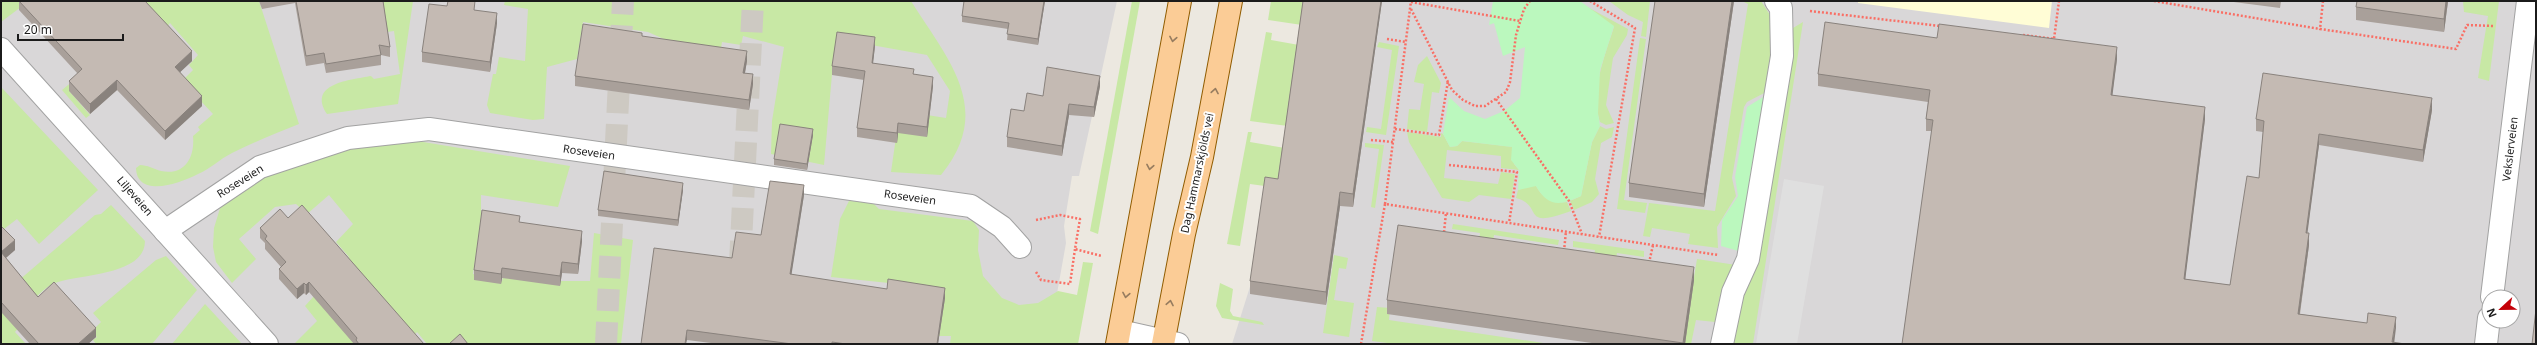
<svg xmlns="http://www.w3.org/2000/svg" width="2537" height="345" font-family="'Noto Sans',sans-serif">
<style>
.residential{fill:#d9d7d8;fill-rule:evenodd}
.education{fill:#fffdd6}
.grass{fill:#c8e8a5}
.park{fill:#bbf8be}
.parking{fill:#dfdfdf}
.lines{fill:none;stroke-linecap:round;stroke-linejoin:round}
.highway-tunnel{stroke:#cdc9c2;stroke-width:22;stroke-dasharray:22 11;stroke-linecap:butt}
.minor-casing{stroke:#a2a2a2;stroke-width:24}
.major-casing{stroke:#905c01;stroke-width:24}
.path{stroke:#f96f65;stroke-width:2.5;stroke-dasharray:2 2;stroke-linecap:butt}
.minor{stroke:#fff;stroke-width:22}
.major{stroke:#fbcc96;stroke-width:22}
.wall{fill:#a9a09a}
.shaded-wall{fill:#89827d}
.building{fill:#c4bab3;stroke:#89827d}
.oneway{stroke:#967c5f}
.labels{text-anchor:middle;stroke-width:4;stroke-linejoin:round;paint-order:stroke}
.street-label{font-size:11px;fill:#1b1b1b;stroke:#fff}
</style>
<rect width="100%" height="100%" fill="#ece8e0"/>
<!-- residential -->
<g class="residential">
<path d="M1,1H1117L1079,176H1072L1064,226L1066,243L1048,344H1Z"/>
<path d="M1305,1H2536V344H1232L1280,191ZM2489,297H2513V321H2489Z"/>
</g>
<!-- education -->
<path class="education" d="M1858,1H2052L2049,28L1858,3Z"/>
<!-- grass -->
<g class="grass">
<path d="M1,1H29L1,22Z"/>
<path d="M131,1H259L299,124C277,133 254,142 232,153C220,159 210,169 198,174C181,183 137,199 136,168L140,165C147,165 154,169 161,171C185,176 195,157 193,136L200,130L198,127L213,114L182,81L193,70L189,65L198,55L170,23L162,33L70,92L90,115L86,118L62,90L103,56Z"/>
<path d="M318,1H413L398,104L327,114C307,83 351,80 371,76L374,79L400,74L394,31L387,32Z"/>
<path d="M505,1H911C948,60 995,109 941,175L891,172L897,130L927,115L946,118L950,91L927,55L838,39L832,74L824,165L771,154L772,121L784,47L743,36L741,45L722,42L720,54L682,47L648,32L583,22L577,59L547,67L544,119L533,120L490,113L487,105L493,74H496L499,57L525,61L528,9L504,5Z"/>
<path d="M1132,1H1140L1098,234L1090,231Z"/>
<path d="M1271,1H1305L1302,25L1268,20Z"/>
<path d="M1609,1H1650L1646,37L1641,36L1643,22L1628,15Z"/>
<path d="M1742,1H1761L1770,15L1774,25L1768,91L1747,102L1744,107L1732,178L1736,196L1717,227L1718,248L1688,244L1690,234L1652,228L1650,237L1643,236L1649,203L1715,211L1748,4Z"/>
<path d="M2463,1H2499L2489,81L2478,78L2488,16L2464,12Z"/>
<path d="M1580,3L1628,29L1627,35L1613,58L1606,105L1614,123L1606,125L1600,122C1590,92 1605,55 1614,27Z"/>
<path d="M1803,22L1753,344H1729L1793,28Z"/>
<path d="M1266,32L1272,33L1271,40L1299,45L1288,126L1250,121Z"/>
<path d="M1640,38L1646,39L1624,200L1647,203L1645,213L1617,209Z"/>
<path d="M1379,42L1399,46L1386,135L1366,132L1367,127L1381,129L1392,50L1377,47Z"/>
<path d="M1427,56L1441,83L1439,93L1432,92L1427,132L1407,129L1409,109L1420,110L1424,84L1414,82L1418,65Z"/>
<path d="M1,87L98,190L39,244L17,219L4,229L1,226Z"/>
<path d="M1600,126L1606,129L1614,127L1612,137L1601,143L1595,179L1599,194L1592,202L1574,210L1570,201L1581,196L1592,142Z"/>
<path d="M1248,132H1252L1250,142L1285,148L1280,188L1250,184L1240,246L1227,244Z"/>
<path d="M1407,132L1441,137V133L1443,134L1450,147L1457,146L1462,141L1513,147L1514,164L1519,170L1501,168V156L1447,150L1444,178L1498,184L1501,172L1515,174L1511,199L1479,195L1469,202L1442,198L1409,142Z"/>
<path d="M417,141L570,166L558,207L481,195V220L473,274L502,281L504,274L557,281H590L594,233L633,240L621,344H427L417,332L410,340L355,344H294L317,321L305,306L349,257L336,242L353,224L329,195L307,214L296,204L275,207L239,239L256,259L232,283L216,262L213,247L214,228L221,205L265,175L355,145Z"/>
<path d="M1365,143L1384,145L1375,208L1371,207L1379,149L1365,147Z"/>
<path d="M1531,186H1536C1544,200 1552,203 1567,202L1571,211C1519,230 1545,206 1516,198L1518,190Z"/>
<path d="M849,201L872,202L879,209L973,221L979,230L978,250L983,276L1002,298L1019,305L1038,303L1058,291L1077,295L1083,262L1093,263L1078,344H950L951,336H938L889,283L831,277L840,219Z"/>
<path d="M111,205L145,241C145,276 78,274 55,283C46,286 33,300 28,307C23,315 22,325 15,332L26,344H1V305L4,293L95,215L101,214Z"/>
<path d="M1453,224L1559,240L1558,245L1494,235L1491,254L1477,251L1480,233L1452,229Z"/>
<path d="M1573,241L1644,251V257L1617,253L1614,270L1592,267L1595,250L1573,247Z"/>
<path d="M1334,255L1348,258L1346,269L1339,268L1334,300L1354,303L1349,337L1323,333Z"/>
<path d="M166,256L197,290L152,344H96L93,340L97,337L91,332L101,322L93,313L156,260Z"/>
<path d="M1697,259L1736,265L1720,296L1715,322L1696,320L1691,344H1683Z"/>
<path d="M1220,283L1233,289L1230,311L1233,316L1262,322L1264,325L1222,318L1216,306Z"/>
<path d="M205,304L242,344H172Z"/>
<path d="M1377,307L1390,308L1389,320L1550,344H1395L1372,341Z"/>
</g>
<!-- park -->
<g class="park">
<path d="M1493,1H1580L1614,26L1600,70L1598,113L1600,126L1592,142L1581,196C1560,206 1548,207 1536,186L1518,190L1519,170L1511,160L1512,147L1462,141L1457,146L1450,147L1443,134L1449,97L1464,111L1485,119L1504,111L1520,98L1525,47L1503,56L1494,23L1489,25Z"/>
<path d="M1768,94L1742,252L1721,246L1722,220L1738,196L1735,177L1747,107Z"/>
</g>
<!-- parking -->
<path class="parking" d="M1784,179L1824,186L1797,344H1756Z"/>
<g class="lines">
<!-- highway-tunnel -->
<g class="highway-tunnel">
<path d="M740,263L753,1"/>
<path d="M606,344L623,1"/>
</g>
<!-- minor casing -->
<g class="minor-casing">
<g id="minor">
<path d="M1,49L267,344"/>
<path d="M165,231L260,167L348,138L429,129L971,206L1002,227L1020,247"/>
<path d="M2492,297L2528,1"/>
<path d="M1120,331L1178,344"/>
<path d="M1722,344L1733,292L1748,259L1782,56L1781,8L1776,1"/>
<path d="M2486,344L2489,318"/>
</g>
</g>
<!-- major casing -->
<g class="major-casing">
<g id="major">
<path d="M1117,344L1180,1"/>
<path d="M1163,344L1184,234L1202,157L1231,1"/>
</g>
</g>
<!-- path -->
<g class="path">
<path d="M1590,1L1635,28L1599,237"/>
<path d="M2154,1L2320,29"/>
<path d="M2323,1L2320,29L2456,49L2467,25L2494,26"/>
<path d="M1411,2L1520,21"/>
<path d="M1411,9L1452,90L1463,100L1475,106H1485L1506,92L1510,82L1516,35L1524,9L1530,1"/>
<path d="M1810,11L1940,26"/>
<path d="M2023,35L2054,39L2059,1"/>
<path d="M1387,39L1406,42"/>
<path d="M1496,99L1569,201L1582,234"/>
<path d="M1395,129L1439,135L1448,81"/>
<path d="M1371,140L1393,142"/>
<path d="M1449,165L1517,172L1509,223"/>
<path d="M1385,204L1411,1"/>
<path d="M1036,220L1060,215L1080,219L1075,249L1102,256"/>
<path d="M1444,232L1446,213"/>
<path d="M1564,251L1566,231"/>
<path d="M1649,263L1653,245"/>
<path d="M1036,272L1041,280L1070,284L1075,249"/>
<path d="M1361,344L1385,204L1718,255"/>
</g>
<!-- minor -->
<use href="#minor" class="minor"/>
<!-- major -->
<use href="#major" class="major"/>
</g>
<!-- wall -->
<g class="wall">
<path d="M19,1H145L192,61L180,72L202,106L165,140L117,90L90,114L69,91V81L78,74L19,10Z"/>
<path d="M259,1H383L390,47V57L381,55V65L326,73L324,63L306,66L295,3L262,9Z"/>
<path d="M1045,1L1038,45L1007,40L1008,29L962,22V16Z"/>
<path d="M1303,1H1382L1353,207L1340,206L1326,305L1250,294V281L1278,179Z"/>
<path d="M1734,1L1704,207L1629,197V183Z"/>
<path d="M2226,1H2281L2280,8Z"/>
<path d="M2357,1H2448L2444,32L2356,20V7Z"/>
<path d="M476,10L497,23L490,72L422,62V52Z"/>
<path d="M642,36L747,61L745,73L753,84L749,110L575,86V76Z"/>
<path d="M1937,38L2117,59L2112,95L2205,119L2185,279L2230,285L2259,178L2263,132L2256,131V119L2432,110L2423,162L2319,145L2307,233L2309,245L2300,314L2396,328L1902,344L1932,131H1926V119L1928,102L1818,86V74Z"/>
<path d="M875,46L873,63L914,74L933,86L927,137L898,133L897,143L857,137V128L864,80L832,75V66Z"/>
<path d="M1100,86L1094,117L1069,115L1062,156L1007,147V137L1024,111L1043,96Z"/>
<path d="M813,135L807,170L774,165V159Z"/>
<path d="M683,190L678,226L598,216V210Z"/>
<path d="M804,195L791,275L945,298L938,344H719L687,340L641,344L732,258L761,235Z"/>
<path d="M288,218L424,344H354L309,292L306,295L304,293L297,299L279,279V269L281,267L265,249V243L260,238V228Z"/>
<path d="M520,222L582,241L578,274L562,273L560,286L502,278L501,284L474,280V270Z"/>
<path d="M1,226L15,250L6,258L38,297L96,337L88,344H30L1,312Z"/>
<path d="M1694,280L1685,344H1599L1387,314V300Z"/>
</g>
<!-- shaded-wall -->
<g class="shaded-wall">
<path d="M1044,1H1045L1038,45V39Z"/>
<path d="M1381,1H1382L1353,207V194Z"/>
<path d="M1732,1H1734L1704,207V194Z"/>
<path d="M2446,1H2448L2444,32V19Z"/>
<path d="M497,13V23L490,72V62Z"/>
<path d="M875,37V46L872,72V63Z"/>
<path d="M2117,47V59L2111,107V95Z"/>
<path d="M192,51V61L175,77V67Z"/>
<path d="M747,51V61L743,83V73Z"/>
<path d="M753,74V84L749,110V100Z"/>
<path d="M1100,76V86L1094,117V107Z"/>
<path d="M933,77V86L927,137V127Z"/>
<path d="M117,80V90L90,114V104Z"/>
<path d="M202,96V106L165,140V131Z"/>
<path d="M2432,98V110L2423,162V150Z"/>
<path d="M1069,104V115L1062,156V146Z"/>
<path d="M2205,107V119L2184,290V279Z"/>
<path d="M898,123V133L897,143V133Z"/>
<path d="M813,129V135L807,170V164Z"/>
<path d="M2319,134V145L2306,244V233Z"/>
<path d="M683,183V190L678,226V220Z"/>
<path d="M804,185V195L790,284V274Z"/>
<path d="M1340,192V206L1326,305V292Z"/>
<path d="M582,231V241L578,274V264Z"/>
<path d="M2309,233V245L2298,325V314Z"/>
<path d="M15,240V250L1,262V252Z"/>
<path d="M562,262V273L560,286V276Z"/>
<path d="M1694,267V280L1685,344H1683Z"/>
<path d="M502,268V278L501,284V274Z"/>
<path d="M309,282V292L306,295V285Z"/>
<path d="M304,283V293L297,299V289Z"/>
<path d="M945,288V298L938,344H937Z"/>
<path d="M2396,317V328L2394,344H2392Z"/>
<path d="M96,328V337L88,344H78Z"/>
<path d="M687,330V340L686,344H685Z"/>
</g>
<!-- building -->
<g class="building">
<path d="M19,1H145L192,51L175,67L202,96L165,131L117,80L90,104L69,81L82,69Z"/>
<path d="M296,1H383L390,47L379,45L381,55L326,64L324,53L306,56Z"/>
<path d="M448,1H475L474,10L497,13L490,62L422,52L429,4L447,6Z"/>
<path d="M964,1H1044L1038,39L1007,34L1009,23L962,16Z"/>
<path d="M1303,1H1381L1353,194L1340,192L1326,292L1250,281L1265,177L1278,179Z"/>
<path d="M1655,1H1732L1704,194L1629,183Z"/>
<path d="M2357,1H2446L2444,19L2356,7Z"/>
<path d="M1825,22L1937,38L1939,24L2117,47L2111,95L2205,107L2184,279L2230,285L2247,176L2259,178L2264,121L2256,119L2263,73L2432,98L2423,150L2319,134L2306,233H2309L2298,314L2367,323L2368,313L2396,317L2392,342L2405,344H1902L1933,120L1926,119L1930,90L1818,74Z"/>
<path d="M583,24L642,33V36L747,51L743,73L753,74L749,100L575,76Z"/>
<path d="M837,32L875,37L872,63L914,69L913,74L933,77L927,127L898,123L897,133L857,128L865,71L832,66Z"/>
<path d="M1047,67L1100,76L1094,107L1069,104L1062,146L1007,137L1011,109L1024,111L1027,93L1043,96Z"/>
<path d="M780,124L813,129L807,164L774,159Z"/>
<path d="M604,171L683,183L678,220L598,210Z"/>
<path d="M770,181L804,185L790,274L887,289L888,279L945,288L937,344H846L832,342V344H792L687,330L685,344H641L654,248L732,258L736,232L761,235Z"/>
<path d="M302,205L424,344H359L356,340L357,338L309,282L306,285L304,283L297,289L279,269L286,262L265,239L267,236L260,228L280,209L288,218Z"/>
<path d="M482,210L520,216L519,222L582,231L578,264L562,262L560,276L502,268L501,274L474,270Z"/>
<path d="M1398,225L1694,267L1683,343L1387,300Z"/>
<path d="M1,226L15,240L1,252L38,297L54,282L96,328L78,344H39L1,302Z"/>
<path d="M2536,309V344H2532Z"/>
<path d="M460,334L468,344H449Z"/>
</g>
<!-- one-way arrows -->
<defs><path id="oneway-chevron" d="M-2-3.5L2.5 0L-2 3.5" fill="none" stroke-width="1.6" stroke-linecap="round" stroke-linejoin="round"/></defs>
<g class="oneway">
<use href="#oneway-chevron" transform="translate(1173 39) rotate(100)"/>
<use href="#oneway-chevron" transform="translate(1215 91) rotate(-80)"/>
<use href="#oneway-chevron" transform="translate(1150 167) rotate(100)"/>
<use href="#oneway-chevron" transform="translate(1126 295) rotate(100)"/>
<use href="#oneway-chevron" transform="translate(1170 303) rotate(-79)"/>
</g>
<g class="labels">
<!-- street labels -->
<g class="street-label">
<text transform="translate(2510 149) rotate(-83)" y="4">Vekslerveien</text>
<text transform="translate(589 152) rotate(8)" y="4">Roseveien</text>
<text transform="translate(1197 173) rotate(-78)" y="4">Dag Hammarskjölds vei</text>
<text transform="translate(240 181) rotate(-32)" y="4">Roseveien</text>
<text transform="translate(135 196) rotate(49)" y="4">Liljeveien</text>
<text transform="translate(910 197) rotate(8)" y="4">Roseveien</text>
</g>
</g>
<!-- border -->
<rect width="2537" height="345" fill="none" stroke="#1b1b1b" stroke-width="4"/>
<!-- north arrow -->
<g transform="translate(2501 309) rotate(248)"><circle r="19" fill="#ffffff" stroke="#a4a4a4"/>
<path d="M0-3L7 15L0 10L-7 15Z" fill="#c40108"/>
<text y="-6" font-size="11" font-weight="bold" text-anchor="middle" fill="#1b1b1b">N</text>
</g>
<!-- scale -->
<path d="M18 34v6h105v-6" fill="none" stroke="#1b1b1b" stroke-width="2"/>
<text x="24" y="34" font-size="12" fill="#1b1b1b" stroke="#ffffff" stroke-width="3" paint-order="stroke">20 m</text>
</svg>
